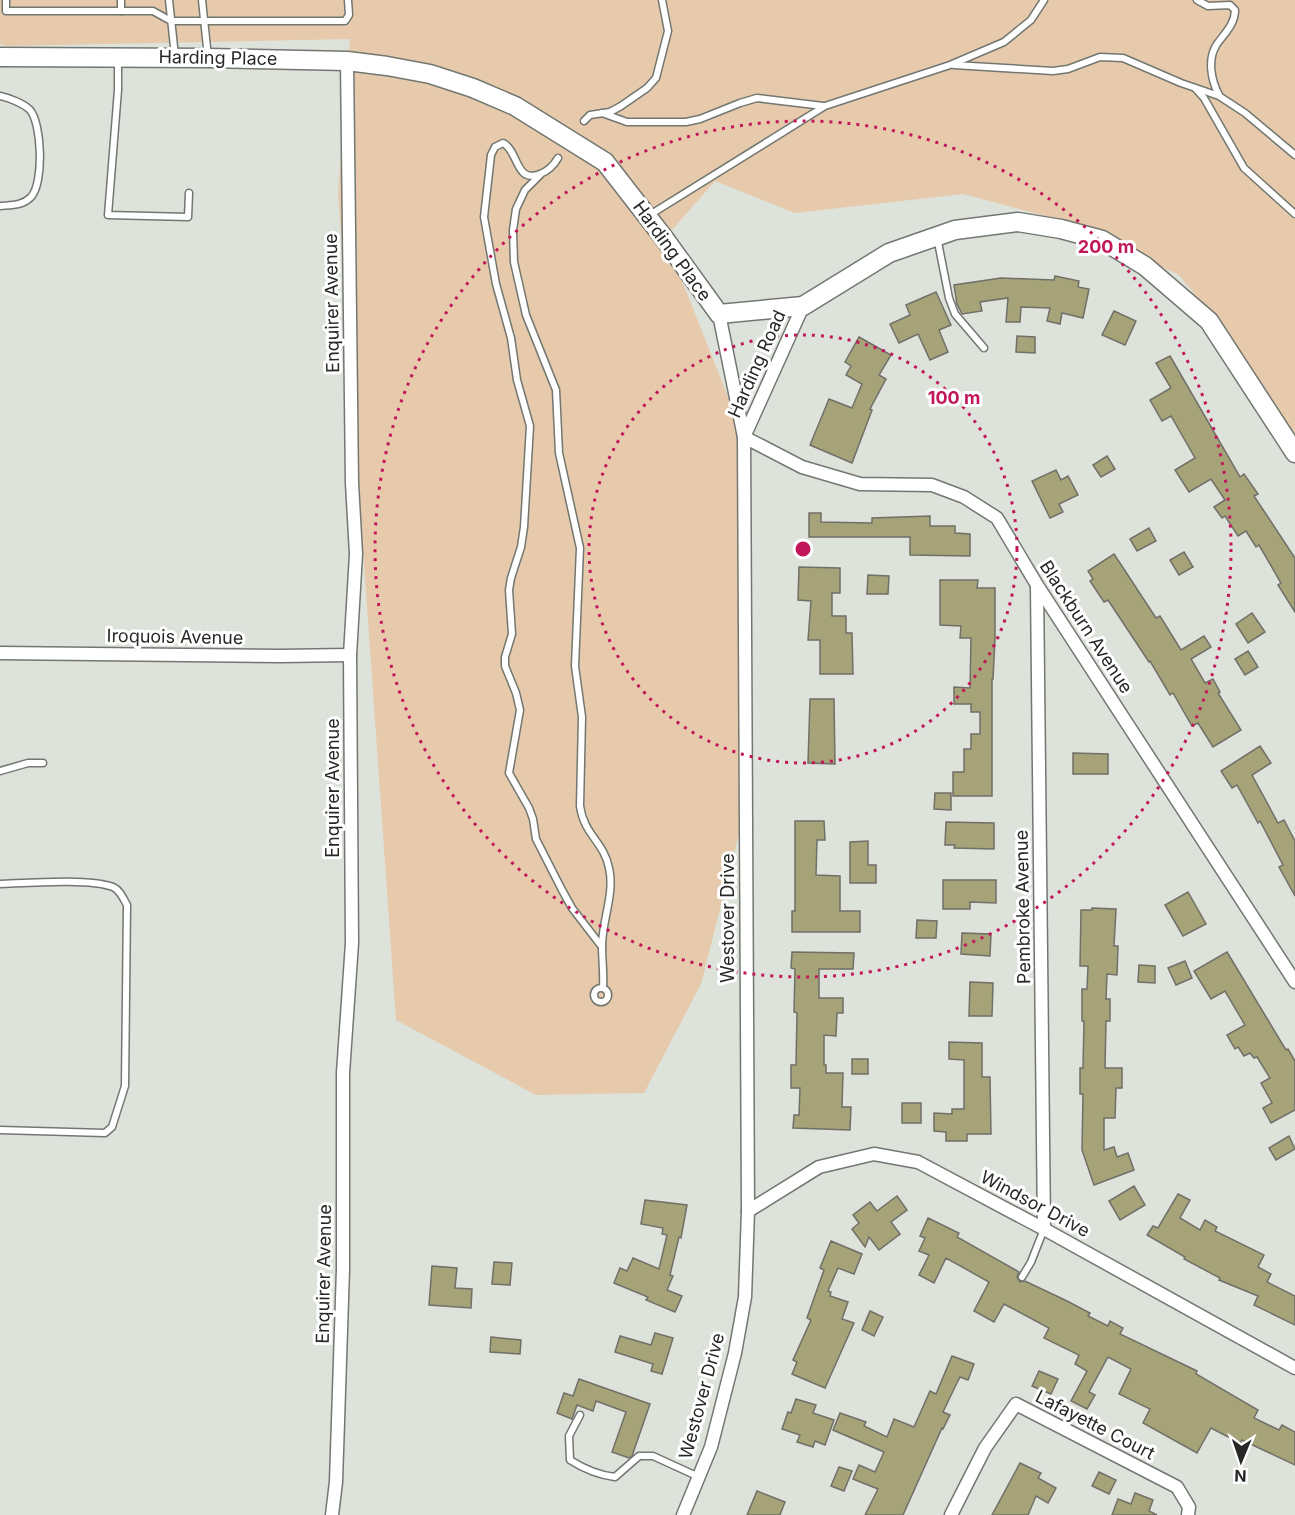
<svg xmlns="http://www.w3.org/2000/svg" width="1295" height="1515" font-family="Inter,sans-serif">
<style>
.green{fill:#e6caab}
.building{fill:#a7a379;stroke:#706f68;stroke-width:1.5}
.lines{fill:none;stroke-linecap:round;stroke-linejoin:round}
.service-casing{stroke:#727771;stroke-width:9}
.minor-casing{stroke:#727771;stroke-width:15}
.secondary-casing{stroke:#727771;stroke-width:21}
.service{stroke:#fff;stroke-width:6}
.minor{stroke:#fff;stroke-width:12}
.secondary{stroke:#fff;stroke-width:18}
.ring{fill:none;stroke:#c2185b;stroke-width:3;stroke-dasharray:3 6}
.labels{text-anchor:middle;stroke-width:6;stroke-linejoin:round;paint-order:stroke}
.street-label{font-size:18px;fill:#262825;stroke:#fff}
.centre{fill:#c2185b;stroke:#fff;stroke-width:3}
.ring-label{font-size:18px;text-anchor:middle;font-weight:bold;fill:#c2185b;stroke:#fff;stroke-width:6;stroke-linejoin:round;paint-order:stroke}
</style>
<rect width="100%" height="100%" fill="#dde2db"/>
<!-- green -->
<path class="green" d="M0,0H1295V438L1228,335L1179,275L1068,222L963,194L795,213L715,181L665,238L744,437L746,806L701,984L644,1093L536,1095L396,1020L338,192L350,39L6,46L0,44Z"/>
<!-- building -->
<g class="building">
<path d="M1055,276L1079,281L1078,287L1089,289L1083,318L1062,313L1060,324L1047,321L1050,308L1021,307L1020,322H1006L1008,298L980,302L982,311L962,314L957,304L954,285L1001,278L1054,280Z"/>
<path d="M936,292L951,325L939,330L948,352L930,360L918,334L899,343L890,324L910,315L906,305Z"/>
<path d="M1114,311L1136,321L1125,345L1102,335Z"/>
<path d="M1017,336L1035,337V353L1016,352Z"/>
<path d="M859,337L891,355L879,375L886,379L870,409L872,410L852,463L810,445L829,399L852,408L862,384L846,375L851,366L845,362Z"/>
<path d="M1170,356L1240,477L1244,474L1258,494L1254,496L1295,558V612L1278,585L1281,583L1259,545L1256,547L1246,531L1238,536L1225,516L1222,518L1214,507L1225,500L1211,479L1189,492L1175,470L1195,458L1171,416L1162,421L1150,400L1171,388L1156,363Z"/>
<path d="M1107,456L1115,469L1101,477L1093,465Z"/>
<path d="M1056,470L1061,480L1068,476L1078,495L1059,504L1063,512L1050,518L1032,481Z"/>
<path d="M809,513H821V522L872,523V518L930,516V526H955V533L970,534V556L910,555V537H809Z"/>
<path d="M1149,528L1156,541L1137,551L1130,539Z"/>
<path d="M1184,552L1193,567L1179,575L1170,560Z"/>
<path d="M1114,554L1156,618L1160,616L1181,650L1204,636L1211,647L1191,659L1205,683L1213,679L1220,692L1218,693L1241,730L1213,747L1198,723L1192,726L1173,693L1170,695L1150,661L1149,662L1108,600L1104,602L1090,581L1093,579L1088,571Z"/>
<path d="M799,567L840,568V593H832V616H846V633H852L853,674H820V640H808L811,601L798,600Z"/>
<path d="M868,575L889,576L888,594H867Z"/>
<path d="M940,580H978L977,588H995V639L993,679H992V796H953V772H964V749H971V734H980V712H971V704H954V687L970,688L971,638H960L961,626L940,625Z"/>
<path d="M1252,613L1265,632L1248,643L1236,624Z"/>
<path d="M1248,651L1258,667L1245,675L1235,659Z"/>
<path d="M810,699H834L835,764L808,763Z"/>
<path d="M1260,746L1271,763L1252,775L1278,823L1284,820L1295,841V896L1279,867L1283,865L1260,821L1258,823L1237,785L1232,788L1221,771Z"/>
<path d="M1073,753L1108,754V774H1073Z"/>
<path d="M935,793H951V810L934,809Z"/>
<path d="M795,821H824L825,840H817L816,875L840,876V911H860V932H792V911H795Z"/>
<path d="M946,822L994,823V849L954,848L955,845H945Z"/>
<path d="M868,841V865H876V883H850V842Z"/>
<path d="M943,880H996V903L970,902V909H943Z"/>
<path d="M1188,892L1206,924L1183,936L1165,905Z"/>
<path d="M1092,908L1116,909L1114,946H1118L1117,975L1107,974L1106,999H1110V1021H1106L1105,1068H1122V1088H1116L1115,1118H1104V1150L1114,1147L1117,1157L1128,1153L1134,1170L1094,1185L1082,1150L1083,1094H1080V1068H1083L1084,1021H1082V989H1087L1088,966H1080L1081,910H1092Z"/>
<path d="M917,920L937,921L936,938H916Z"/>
<path d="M962,933L991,934L990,956L961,954Z"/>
<path d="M792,952L854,953L853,969H819V998H843V1013H837L836,1036L824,1035V1065H826V1073H843L842,1107H851L850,1130L793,1128L794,1115H799L800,1088H791V1065H796L797,1013L794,1012L795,969L791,968Z"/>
<path d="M1227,952L1286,1050L1288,1049L1295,1061V1110L1271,1123L1263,1108L1272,1103L1261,1083L1270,1078L1257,1057L1254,1058L1250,1053L1244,1056L1238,1047L1235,1049L1227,1035L1245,1025L1225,991L1211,999L1194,971Z"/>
<path d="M1185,961L1192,978L1176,985L1168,968Z"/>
<path d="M1139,965L1155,966V983L1138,982Z"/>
<path d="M970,982L993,983L992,1016H969Z"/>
<path d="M949,1042L982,1043V1077H990L991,1134H967V1141H946V1132L934,1131V1113L952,1114V1109H964V1060L949,1059Z"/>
<rect x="852" y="1059" width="16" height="15"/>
<rect x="902" y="1103" width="19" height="20"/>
<path d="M1289,1136L1295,1149L1276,1160L1269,1148Z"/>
<path d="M1134,1186L1145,1205L1120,1220L1109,1201Z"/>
<path d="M1178,1194L1190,1200L1180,1218L1200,1230L1205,1220L1217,1227L1215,1231L1264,1255L1258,1267L1271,1274L1267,1282L1295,1296V1325L1254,1305L1258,1296L1219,1280L1220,1278L1184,1259L1185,1257L1147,1235L1153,1226L1158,1228Z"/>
<path d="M897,1196L907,1210L891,1222L900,1234L879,1250L869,1237L865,1247L852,1229L859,1223L853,1215L870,1202L877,1211Z"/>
<path d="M645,1200L687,1205L681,1238L679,1237L670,1275L673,1276L667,1290L682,1296L675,1312L646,1300L648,1297L614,1283L620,1268L627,1271L633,1258L659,1269L667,1235L662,1234L663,1228L641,1224Z"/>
<path d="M928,1218L959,1233L957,1237L1019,1272L1017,1277L1020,1282L1025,1281L1067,1301L1090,1313L1088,1316L1108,1326L1110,1321L1123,1328L1120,1334L1197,1371L1196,1374L1258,1410L1254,1418L1279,1430L1282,1425L1295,1432V1465L1242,1440L1240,1443L1211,1428L1197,1453L1143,1423L1150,1409L1119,1394L1131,1369L1108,1357L1089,1392L1095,1395L1087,1409L1071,1401L1087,1371L1075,1364L1079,1355L1044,1338L1049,1328L1004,1304L994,1322L974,1311L989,1282L946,1258L934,1283L919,1275L929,1255L919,1251L925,1238L920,1236Z"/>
<path d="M831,1241L862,1254L854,1274L838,1268L828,1291L831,1292L830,1296L848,1302L842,1319L854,1323L825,1388L792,1374L797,1362L793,1360L811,1320L807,1318L824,1270L820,1268Z"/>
<path d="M494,1262L512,1263L510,1285L492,1284Z"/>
<path d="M432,1266L457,1268L455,1288L472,1289L471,1308L429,1305Z"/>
<path d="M870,1311L883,1317L874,1336L862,1330Z"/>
<path d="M655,1333L673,1338L662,1374L651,1371L653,1364L615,1352L620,1336L651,1345Z"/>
<path d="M491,1337L521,1340L520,1354L490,1352Z"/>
<path d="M952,1356L974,1364L968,1380L960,1377L955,1387L943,1412L950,1415L943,1429L942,1428L903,1515H865L878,1489L853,1479L859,1465L875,1472L884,1452L833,1430L840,1413L866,1422L864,1426L887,1437L894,1419L914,1427L930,1391L936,1394Z"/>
<path d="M1039,1371L1058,1379L1051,1394L1032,1386Z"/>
<path d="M579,1379L650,1404L632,1456L629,1458L612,1452L626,1412L596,1401L593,1411L577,1405L572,1419L557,1413L564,1393L573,1396Z"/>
<path d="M796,1399L816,1405L813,1413L834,1420L825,1445L815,1441L813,1447L797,1442L800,1435L782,1429L788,1412L791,1413Z"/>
<path d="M1020,1463L1041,1473L1038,1478L1056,1488L1048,1503L1036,1496L1028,1515H992Z"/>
<path d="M839,1467L852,1471L844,1491L831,1486Z"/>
<path d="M1099,1472L1116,1480L1109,1494L1092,1486Z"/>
<path d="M757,1491L785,1502L780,1515H747Z"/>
<path d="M1135,1493L1153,1500L1149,1511L1157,1515H1112L1118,1499L1131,1504Z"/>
</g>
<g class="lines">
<!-- service casing -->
<g class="service-casing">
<g id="service">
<path d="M6,0V11H153L171,21H345L349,15L348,0"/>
<path d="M169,0L175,56"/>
<path d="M202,0L208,57"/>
<path d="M1197,0L1208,6L1230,5L1235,10C1235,24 1225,33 1217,44C1207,59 1211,80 1219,95"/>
<path d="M121,11V0"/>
<path d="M118,58V90L108,215L188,217L189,193"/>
<path d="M954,65L1053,71L1068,69L1100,57L1123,58L1181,83L1219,96L1245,113L1295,155"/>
<path d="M1195,88L1204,98L1244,168L1295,214"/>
<path d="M0,96C9,98 23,103 30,110C42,124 44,183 31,197C22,206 12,205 0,206"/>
<path d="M602,113L627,122H686L700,119L740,103L757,98L823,106"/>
<path d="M584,121L590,115L610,112L621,106L647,88L656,78L668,31L662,0"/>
<path d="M558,158C554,165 548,171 540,174C515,184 519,151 503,143L495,147L491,155L484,217L496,284L511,338L517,380L530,426L524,527L521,547L511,578L509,590L512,634L505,657V666L516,693L520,710L509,773L529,808L533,819L536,839L562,890L572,908L602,947"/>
<path d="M540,175L525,190L516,209L513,230L514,262L526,315L556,390L559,453L580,548L575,666L582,717L580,806C584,835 604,842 609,868C615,894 602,920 602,946C602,960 604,974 603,988"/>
<path d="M648,216L825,106L950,65L1004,42L1031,20L1044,0"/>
<path d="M937,237L949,298L955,314L984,348"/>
<path d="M0,771L28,763H43"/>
<path d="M0,884C27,883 89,878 113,887C120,890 123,898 127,905L125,1086L112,1127L105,1133L0,1130"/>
<circle cx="601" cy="995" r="7"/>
<path d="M1022,1277L1031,1262L1044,1229"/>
<path d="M580,1415L569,1436L570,1460C584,1469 599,1475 615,1477L639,1456H653L699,1477"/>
</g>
</g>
<!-- minor casing -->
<g class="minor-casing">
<g id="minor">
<path d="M803,306L744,437L802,467L860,484L932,485L964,497L997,518L1037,585L1295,982"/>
<path d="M1037,586L1044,1229"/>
<path d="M0,653L280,656L350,655"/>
<path d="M748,1211L819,1167L874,1154L918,1162L1044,1229L1295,1368"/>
<path d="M332,1515L336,1482L343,1269V1073L352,943L350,655L356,554L352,483L347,61"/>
<path d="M683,1515L711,1447L735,1353L745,1297L748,1211L744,437L719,314"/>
<path d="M951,1515L985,1448L1016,1404L1177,1487L1189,1507L1188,1515"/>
</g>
</g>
<!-- secondary casing -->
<g class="secondary-casing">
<path id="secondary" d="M0,57L208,58L347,61L387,66L430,74L473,88L515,106L605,162L664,238L719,314L803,306L889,253L955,230L1018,222L1061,229L1102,240L1145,266L1209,321L1295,453"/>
</g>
<!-- service -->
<use href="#service" class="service"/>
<!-- minor -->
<use href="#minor" class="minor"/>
<!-- secondary -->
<use href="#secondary" class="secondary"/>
</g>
<!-- distance rings -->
<g class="ring">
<circle cx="803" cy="549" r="214"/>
<circle cx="803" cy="549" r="428"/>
</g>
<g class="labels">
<!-- street labels -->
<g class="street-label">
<text transform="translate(218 58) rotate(1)" y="6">Harding Place</text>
<text transform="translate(672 251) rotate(54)" y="6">Harding Place</text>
<text transform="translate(332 303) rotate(-91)" y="6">Enquirer Avenue</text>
<text transform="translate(757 364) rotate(-66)" y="6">Harding Road</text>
<text transform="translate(1086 627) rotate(57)" y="6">Blackburn Avenue</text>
<text transform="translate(175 637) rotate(1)" y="6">Iroquois Avenue</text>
<text transform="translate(333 788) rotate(-90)" y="6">Enquirer Avenue</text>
<text transform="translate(1023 907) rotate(-91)" y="6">Pembroke Avenue</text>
<text transform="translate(728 918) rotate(-90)" y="6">Westover Drive</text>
<text transform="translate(1035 1204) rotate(28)" y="6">Windsor Drive</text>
<text transform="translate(324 1274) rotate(-89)" y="6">Enquirer Avenue</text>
<text transform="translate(702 1396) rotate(-75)" y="6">Westover Drive</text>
<text transform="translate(1095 1425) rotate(27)" y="6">Lafayette Court</text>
</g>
</g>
<circle cx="803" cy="549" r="9" class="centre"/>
<g class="ring-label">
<text x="1106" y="253">200 m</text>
<text x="954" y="404">100 m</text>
</g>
<!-- north arrow -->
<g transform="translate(1241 1461) rotate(182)" stroke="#ffffff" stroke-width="4.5" paint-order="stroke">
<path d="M0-4.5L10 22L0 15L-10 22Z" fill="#262825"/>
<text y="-9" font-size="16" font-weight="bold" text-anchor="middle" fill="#262825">N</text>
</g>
</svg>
